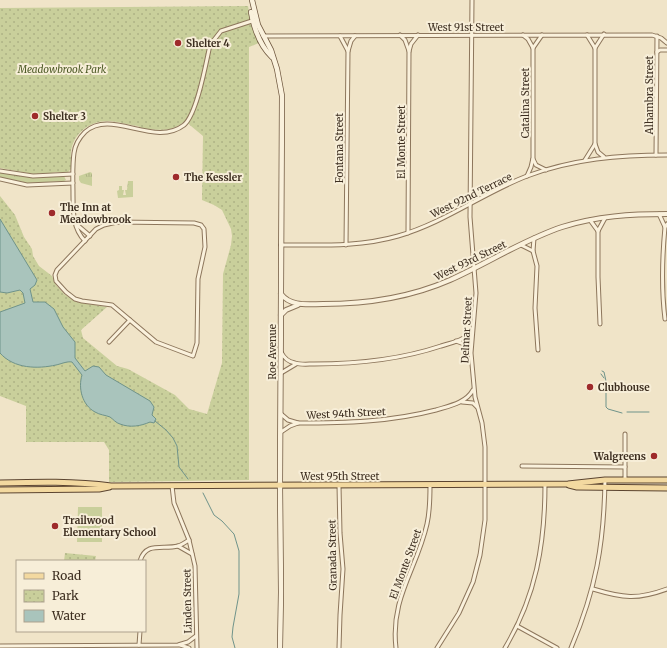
<svg xmlns="http://www.w3.org/2000/svg" width="667" height="648" font-family="Merriweather,serif">
<style>
.grass{fill:url(#grass-tufts)}
.park{fill:url(#park-dots)}
.pitch{fill:#c9cf9b}
.water{fill:#a9c4bc;stroke:#6f938a}
.lines{fill:none;stroke-linecap:round;stroke-linejoin:round}
.stream{stroke:#6f938a;stroke-width:1}
.minor-casing{stroke:#8d765c;stroke-width:5}
.tertiary-casing{stroke:#8d765c;stroke-width:6}
.secondary-casing{stroke:#6f573f;stroke-width:6}
.primary-casing{stroke:#5b4430;stroke-width:7}
.minor{stroke:#faf1dc;stroke-width:3}
.tertiary{stroke:#faf1dc;stroke-width:4}
.secondary{stroke:#faf1dc;stroke-width:4.5}
.primary{stroke:#f3d9a0;stroke-width:5}
.poi-dot{fill:#9e2a2b;stroke:#f7eed8;stroke-width:1.5}
.labels{text-anchor:middle;stroke-width:4;stroke-linejoin:round;paint-order:stroke}
.street-label{font-size:10px;fill:#3d2e20;stroke:#f7eed8}
.poi-label{font-size:10px;font-weight:bold;fill:#3d2e20;stroke:#f7eed8;text-anchor:start}
.park-label{font-size:10px;font-style:italic;fill:#4d5a26;stroke:#f7eed8}
</style>
<defs>
<pattern id="grass-tufts" width="24" height="20" patternUnits="userSpaceOnUse"><rect width="24" height="20" fill="#c9cf9b"/><path d="M3 7l-1-3M5 7V3M7 7l1-3M15 17l-1-3M17 17v-4M19 17l1-3" fill="none" stroke="#aeb285"/></pattern>
<pattern id="park-dots" width="8" height="8" patternUnits="userSpaceOnUse"><rect width="8" height="8" fill="#c9cf9b"/><path d="M2 2h.1M6 6h.1" fill="none" stroke="#aeb285" stroke-width="1.8" stroke-linecap="round"/></pattern>
</defs>
<rect width="100%" height="100%" fill="#f0e4c8"/>
<!-- grass -->
<g class="grass">
<path d="M0,172L34,178L64,176L66,180L64,181L28,183L0,177Z"/>
<path d="M90,172L92,173V186L81,183L79,180V176Z"/>
<path d="M128,181H133V197L118,198L117,191L119,190V186H122V190H124L123,195H126L125,190H127Z"/>
</g>
<!-- park -->
<g class="park">
<path d="M248,6L250,16L259,43L249,47V480L109,482V450L104,442H26V406L0,396V196L15,215L24,237L32,249L33,256L39,266L52,276L56,285L64,294L76,302L107,307L81,330L83,338L117,366L128,369L175,395L189,409L207,414L222,363L223,274L231,245L232,236L231,229L222,210L214,205L202,200L203,136L185,121C172,133 157,130 141,128L138,126C128,125 118,121 108,121C89,121 73,134 71,152C70,158 72,162 72,168L68,172H56L46,174L44,173L34,174L0,168V8Z"/>
<path d="M65,553L96,556L95,561H64Z"/>
</g>
<!-- pitch -->
<path class="pitch" d="M78,507H102V542H77Z"/>
<!-- water -->
<path class="water" d="M0,219L37,280L35,285L30,289L33,302H45L54,309L63,327L75,342V358L85,371L93,366L99,367L106,375L150,401L154,407L152,415L156,419L154,423L150,422C141,426 130,428 120,424C116,423 113,419 110,417C105,415 100,415 95,412C82,405 78,388 82,375L72,362C67,361 61,364 56,365C38,369 14,369 0,353V312L25,303L23,293L20,290L7,293L0,292Z"/>
<g class="lines">
<!-- stream -->
<g class="stream">
<path d="M602,371L604,372L606,381V407L608,409L622,413"/>
<path d="M601,374L604,378"/>
<path d="M627,412H649"/>
<path d="M155,421L166,430L173,438L177,446L179,467L188,479"/>
<path d="M203,493L214,515L222,521L234,534L239,551V594L233,627L232,637L235,648"/>
</g>
<!-- minor casing -->
<g class="minor-casing">
<g id="minor">
<path d="M400,35L405,40L409,51"/>
<path d="M523,35L528,39L533,48V158L531,167L527,176"/>
<path d="M263,36L652,35L661,38L667,43"/>
<path d="M340,36L348,51"/>
<path d="M533,48L542,35"/>
<path d="M595,48L604,34"/>
<path d="M657,52L660,50H667"/>
<path d="M595,144L598,152L604,157"/>
<path d="M656,155L657,36"/>
<path d="M533,159L536,165L546,170"/>
<path d="M585,160L595,144V48L587,35"/>
<path d="M0,171L33,176L73,174"/>
<path d="M0,179L27,185L73,183"/>
<path d="M659,214L665,227"/>
<path d="M590,220L598,231"/>
<path d="M117,222L194,223L201,225L204,229L205,247L198,279L197,343L193,356L156,342L112,305L82,301L75,299L66,292L56,281L55,275L57,270L96,229L104,225Z"/>
<path d="M76,224L90,236"/>
<path d="M408,233L409,51L411,44L418,35"/>
<path d="M534,238L533,251L537,266L535,308L538,350"/>
<path d="M85,241C73,229 73,212 73,196C73,182 72,167 74,153C75,145 79,138 85,132C111,108 154,148 184,125C197,114 206,63 210,45L221,31L255,20"/>
<path d="M281,245C321,245 360,247 398,236C444,223 483,193 527,176C573,159 619,155 667,155"/>
<path d="M346,245L348,51L351,41L355,36"/>
<path d="M521,245L533,251"/>
<path d="M665,319C661,287 662,259 665,227L667,224"/>
<path d="M600,324L598,277V231L605,218"/>
<path d="M456,341L464,344L470,352"/>
<path d="M109,342L130,320"/>
<path d="M281,352C284,358 289,362 295,363C301,365 308,364 314,364C358,364 399,360 441,346C451,343 465,340 471,332"/>
<path d="M281,373L296,364"/>
<path d="M462,402L473,403L477,407"/>
<path d="M281,414L288,420L298,423"/>
<path d="M281,432L290,426L298,423C345,423 390,422 436,410C449,406 466,403 473,390"/>
<path d="M522,466L625,467"/>
<path d="M625,480V434"/>
<path d="M172,486L174,503L189,540L195,566L197,648"/>
<path d="M178,546L192,554"/>
<path d="M140,561C146,541 163,550 178,546C181,545 186,542 189,540"/>
<path d="M593,589C623,598 637,600 667,589"/>
<path d="M517,626L557,648"/>
<path d="M139,645L140,631"/>
<path d="M180,645L189,648"/>
<path d="M0,646L178,645L188,642L196,636"/>
<path d="M339,648L340,615L343,569L340,533L339,485"/>
<path d="M396,648C390,598 417,569 427,524C430,511 430,498 430,485"/>
<path d="M437,648L459,613L473,582L480,555L485,520V447L482,423L475,397L471,353L476,293L470,217L472,0"/>
<path d="M505,648C536,596 545,544 545,484"/>
<path d="M571,648C596,589 604,544 605,480"/>
</g>
</g>
<!-- tertiary casing -->
<g class="tertiary-casing">
<g id="tertiary">
<path d="M281,294C291,307 308,304 323,304C367,304 409,298 450,280C488,263 523,240 562,227C597,216 631,214 667,214"/>
<path d="M281,315L286,310L298,305"/>
</g>
</g>
<!-- secondary casing -->
<g class="secondary-casing">
<g id="secondary">
<path d="M252,0L258,25L271,50L277,69L282,96L280,485L281,592L280,648"/>
<path d="M251,12C254,28 260,46 272,57"/>
</g>
</g>
<!-- primary casing -->
<g class="primary-casing">
<g id="primary">
<path d="M0,483C37,482 75,481 111,486L568,484L605,480H667"/>
<path d="M569,485L577,487L667,488"/>
<path d="M0,490L99,489L109,487"/>
</g>
</g>
<!-- minor -->
<use href="#minor" class="minor"/>
<!-- tertiary -->
<use href="#tertiary" class="tertiary"/>
<!-- secondary -->
<use href="#secondary" class="secondary"/>
<!-- primary -->
<use href="#primary" class="primary"/>
</g>
<!-- markers -->
<g class="poi-dot">
<circle cx="178" cy="43" r="4"/>
<circle cx="35" cy="116" r="4"/>
<circle cx="176" cy="177" r="4"/>
<circle cx="52" cy="213" r="4"/>
<circle cx="590" cy="387" r="4"/>
<circle cx="654" cy="456" r="4"/>
<circle cx="55" cy="526" r="4"/>
</g>
<g class="labels">
<!-- street labels -->
<g class="street-label">
<text x="466" y="31">West 91st Street</text>
<text transform="translate(649 95) rotate(-90)" y="4">Alhambra Street</text>
<text transform="translate(525 103) rotate(-90)" y="4">Catalina Street</text>
<text transform="translate(401 142) rotate(-90)" y="4">El Monte Street</text>
<text transform="translate(339 148) rotate(-90)" y="4">Fontana Street</text>
<text transform="translate(471 195) rotate(-26)" y="4">West 92nd Terrace</text>
<text transform="translate(470 260) rotate(-26)" y="4">West 93rd Street</text>
<text transform="translate(466 330) rotate(-87)" y="4">Delmar Street</text>
<text transform="translate(272 352) rotate(-90)" y="4">Roe Avenue</text>
<text transform="translate(346 413) rotate(-3)" y="4">West 94th Street</text>
<text x="340" y="480">West 95th Street</text>
<text transform="translate(332 555) rotate(-91)" y="4">Granada Street</text>
<text transform="translate(405 564) rotate(-70)" y="4">El Monte Street</text>
<text transform="translate(187 601) rotate(-91)" y="4">Linden Street</text>
</g>
<!-- poi labels -->
<g class="poi-label">
<text x="186" y="47">Shelter 4</text>
<text x="43" y="120">Shelter 3</text>
<text x="184" y="181">The Kessler</text>
<text x="60" y="211">The Inn at<tspan x="60" dy="12">Meadowbrook</tspan></text>
<text x="598" y="391">Clubhouse</text>
<text x="646" y="460" text-anchor="end">Walgreens</text>
<text x="63" y="524">Trailwood<tspan x="63" dy="12">Elementary School</tspan></text>
</g>
<!-- park labels -->
<g class="park-label">
<text x="62" y="73">Meadowbrook Park</text>
</g>
</g>
<!-- legend -->
<rect x="16" y="560" width="130" height="72" fill="#f7eed8" stroke="#ada18e"/>
<rect x="24" y="573" width="20" height="6" fill="#f3d9a0" stroke="#ada18e"/>
<text x="52" y="580" font-size="12" fill="#3d2e20">Road</text>
<rect x="24" y="590" width="20" height="12" fill="url(#park-dots)" stroke="#ada18e"/>
<text x="52" y="600" font-size="12" fill="#3d2e20">Park</text>
<rect x="24" y="610" width="20" height="12" fill="#a9c4bc" stroke="#ada18e"/>
<text x="52" y="620" font-size="12" fill="#3d2e20">Water</text>
</svg>
